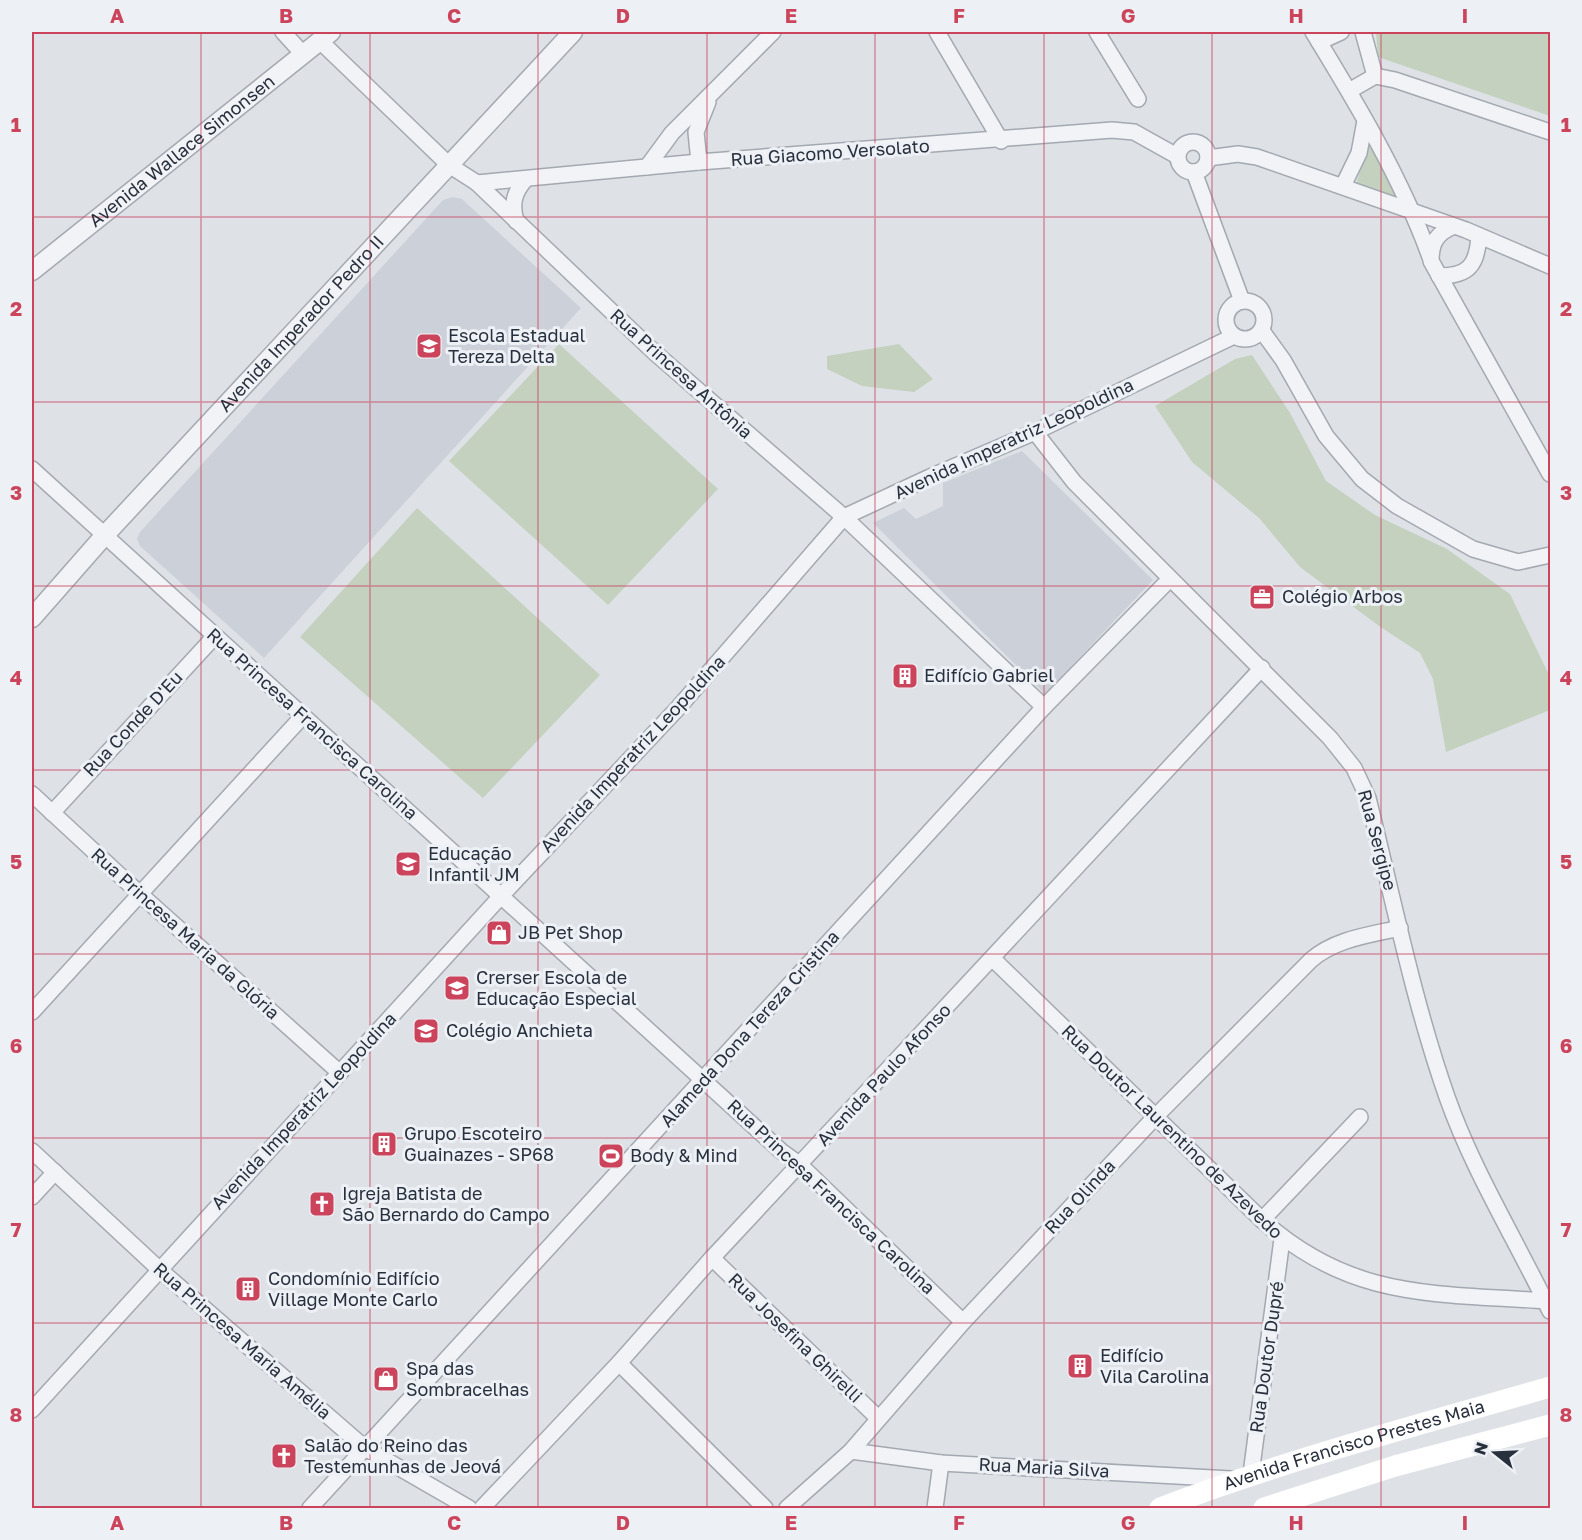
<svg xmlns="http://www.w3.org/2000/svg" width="1582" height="1540" font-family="'Golos Text',sans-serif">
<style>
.built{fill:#ccd1d9}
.green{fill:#c4d1bf}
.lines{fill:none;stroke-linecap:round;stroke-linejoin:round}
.minor-casing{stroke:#a4a9b1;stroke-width:18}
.tertiary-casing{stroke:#a4a9b1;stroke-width:21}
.minor{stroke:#f1f3f6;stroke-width:15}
.tertiary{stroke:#f1f3f6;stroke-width:18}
.secondary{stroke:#fff;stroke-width:21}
.grid{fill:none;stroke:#cb445c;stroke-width:1.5;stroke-opacity:0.55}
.labels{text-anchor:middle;stroke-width:6;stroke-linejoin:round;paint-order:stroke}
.street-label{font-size:18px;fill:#28303e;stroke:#edf1f5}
.poi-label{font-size:18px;fill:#28303e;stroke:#edf1f5;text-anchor:start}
.neatline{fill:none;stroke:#cb445c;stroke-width:2}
.grid-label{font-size:20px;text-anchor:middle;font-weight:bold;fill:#cb445c}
</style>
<rect width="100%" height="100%" fill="#dee2e7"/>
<!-- built -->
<g class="built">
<path d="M453,197L462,199L581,308L264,658L140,546L137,539L140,532L443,200Z"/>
<path d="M1022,451L1153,580L1045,694L873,523L904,508L916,519L943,506V483Z"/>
</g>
<!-- green -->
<g class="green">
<path d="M1376,32H1550V116L1378,57Z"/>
<path d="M1371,137L1401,201L1356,184Z"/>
<path d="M559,344L718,489L608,605L449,461Z"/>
<path d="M899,344L933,379L914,392L862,386L827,369V356Z"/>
<path d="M1252,355L1290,413L1326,481L1375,515L1447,549L1510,594L1550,677V710L1446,752L1433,679L1420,653L1379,626L1300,567L1259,518L1192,462L1155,406L1235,359Z"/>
<path d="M417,508L600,675L483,798L300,637Z"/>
</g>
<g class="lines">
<!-- minor casing -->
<g class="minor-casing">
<g id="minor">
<path d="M283,32L303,54"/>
<path d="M937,32L1001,141"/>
<path d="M1097,32L1138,99"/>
<path d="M1313,32C1357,104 1401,177 1430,257"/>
<path d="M1363,32L1375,76"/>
<path d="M320,41L449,165L477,183L654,352L844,517L1044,707"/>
<path d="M1319,42L1341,32"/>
<path d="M1349,91L1375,76L1395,80L1550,132"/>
<circle cx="1193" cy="157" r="15"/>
<path d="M1208,158L1238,154L1257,157L1466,230L1550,266"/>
<path d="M699,162L696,132L708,102"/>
<path d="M647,167L672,133L773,32"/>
<path d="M1194,172L1242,301"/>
<path d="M477,183L699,162L1112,130L1134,132L1177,156"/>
<path d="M1343,186L1359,153L1365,121"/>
<path d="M516,221C511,204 514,192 526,179"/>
<path d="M1454,226C1437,233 1431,242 1431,261L1550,474"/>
<path d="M1439,276C1469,276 1477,265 1479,236"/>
<circle cx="1245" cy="320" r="19"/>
<path d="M1262,331L1283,360L1326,436L1362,479L1397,506L1473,549L1518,562L1550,555"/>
<path d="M1035,432L1074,482L1330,738L1354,768L1368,798C1393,898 1413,1000 1447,1097C1473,1171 1516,1240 1550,1311"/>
<path d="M32,469L781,1151L799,1164L963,1322"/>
<path d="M32,794L140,894L340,1073"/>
<path d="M52,813L215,636"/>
<path d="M993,959L1262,1220C1351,1300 1434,1293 1546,1301"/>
<path d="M32,1012L302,717"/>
<path d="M32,1151L160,1270L365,1448L469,1508"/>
<path d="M32,1197L55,1172"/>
<path d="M1262,1220L1360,1117"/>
<path d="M712,1258L878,1418"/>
<path d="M619,1363L765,1508"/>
<path d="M32,1410L502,895L678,708L844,517L930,477L1035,432L1234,336"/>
<path d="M851,1451L941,1463L1231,1479"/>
<path d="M1251,1474L1282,1239"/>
<path d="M310,1508L1044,707L1169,580"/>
<path d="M482,1508L619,1363L712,1258L1262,668"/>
<path d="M787,1508L851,1451L963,1322L1157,1115L1311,960C1335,939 1369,935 1400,928"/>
<path d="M935,1508L941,1463"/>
</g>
</g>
<!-- tertiary casing -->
<g class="tertiary-casing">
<g id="tertiary">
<path id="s1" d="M32,271L331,32"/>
<path id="s2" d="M32,618L104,536L573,32"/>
</g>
</g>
<!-- minor -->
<use href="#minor" class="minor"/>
<!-- tertiary -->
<use href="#tertiary" class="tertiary"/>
<!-- secondary -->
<g class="secondary">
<path id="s3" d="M1160,1508C1288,1459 1419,1425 1550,1387"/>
<path d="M1264,1508L1395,1466L1550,1425"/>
</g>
</g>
<!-- grid -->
<path class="grid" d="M201,32V1508M370,32V1508M538,32V1508M707,32V1508M875,32V1508M1044,32V1508M1212,32V1508M1381,32V1508M32,217H1550M32,402H1550M32,586H1550M32,770H1550M32,954H1550M32,1138H1550M32,1323H1550"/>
<!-- icons -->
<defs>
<g id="school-square" transform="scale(1.35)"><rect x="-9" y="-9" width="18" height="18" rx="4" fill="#cb445c" stroke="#edf1f5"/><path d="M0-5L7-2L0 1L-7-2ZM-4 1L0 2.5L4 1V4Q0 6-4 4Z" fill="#fff"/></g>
<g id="office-square" transform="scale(1.35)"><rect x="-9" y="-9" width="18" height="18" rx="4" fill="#cb445c" stroke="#edf1f5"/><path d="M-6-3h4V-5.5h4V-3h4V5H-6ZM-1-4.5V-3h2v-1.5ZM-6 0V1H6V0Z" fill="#fff"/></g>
<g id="building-square" transform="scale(1.35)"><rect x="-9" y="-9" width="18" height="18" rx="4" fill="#cb445c" stroke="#edf1f5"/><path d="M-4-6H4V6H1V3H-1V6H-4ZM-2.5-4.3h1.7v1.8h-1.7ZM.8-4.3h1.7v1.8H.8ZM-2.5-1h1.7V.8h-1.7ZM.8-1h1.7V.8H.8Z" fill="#fff"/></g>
<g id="shop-square" transform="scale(1.35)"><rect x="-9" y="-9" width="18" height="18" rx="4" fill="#cb445c" stroke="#edf1f5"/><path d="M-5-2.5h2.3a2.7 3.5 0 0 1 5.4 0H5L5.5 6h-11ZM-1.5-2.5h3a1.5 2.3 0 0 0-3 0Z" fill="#fff"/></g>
<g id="stadium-square" transform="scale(1.35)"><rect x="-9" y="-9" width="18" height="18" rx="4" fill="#cb445c" stroke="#edf1f5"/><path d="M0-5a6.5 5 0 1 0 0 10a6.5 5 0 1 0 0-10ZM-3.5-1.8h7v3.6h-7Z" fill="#fff"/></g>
<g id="church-square" transform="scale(1.35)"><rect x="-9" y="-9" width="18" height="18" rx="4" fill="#cb445c" stroke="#edf1f5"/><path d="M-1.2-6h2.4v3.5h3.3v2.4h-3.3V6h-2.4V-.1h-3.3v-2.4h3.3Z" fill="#fff"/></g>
</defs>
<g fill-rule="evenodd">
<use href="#school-square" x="429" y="346"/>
<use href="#office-square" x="1262" y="597"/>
<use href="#building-square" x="905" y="676"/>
<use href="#school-square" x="408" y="864"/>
<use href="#shop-square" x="499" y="933"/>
<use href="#school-square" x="457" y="988"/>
<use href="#school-square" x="426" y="1031"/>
<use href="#building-square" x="384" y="1144"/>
<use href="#stadium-square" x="611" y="1156"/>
<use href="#church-square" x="322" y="1204"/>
<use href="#building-square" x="248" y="1289"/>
<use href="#building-square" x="1080" y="1366"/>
<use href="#shop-square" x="386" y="1379"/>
<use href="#church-square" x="284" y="1456"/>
</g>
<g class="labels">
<!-- street labels -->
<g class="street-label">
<text dy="6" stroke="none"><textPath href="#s1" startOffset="192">Avenida Wallace Simonsen</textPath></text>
<text transform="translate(830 153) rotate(-4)" y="6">Rua Giacomo Versolato</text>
<text dy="6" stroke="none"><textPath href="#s2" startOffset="399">Avenida Imperador Pedro II</textPath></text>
<text transform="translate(681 374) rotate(42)" y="6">Rua Princesa Antônia</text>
<text transform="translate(1014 439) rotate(-25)" y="6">Avenida Imperatriz Leopoldina</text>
<text transform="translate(133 724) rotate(-47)" y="6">Rua Conde D'Eu</text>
<text transform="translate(312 724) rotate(42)" y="6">Rua Princesa Francisca Carolina</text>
<text transform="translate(633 754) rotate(-47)" y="6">Avenida Imperatriz Leopoldina</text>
<text transform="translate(1377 840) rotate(75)" y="6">Rua Sergipe</text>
<text transform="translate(185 934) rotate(42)" y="6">Rua Princesa Maria da Glória</text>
<text transform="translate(750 1029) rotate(-48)" y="6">Alameda Dona Tereza Cristina</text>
<text transform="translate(884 1075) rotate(-47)" y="6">Avenida Paulo Afonso</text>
<text transform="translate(304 1111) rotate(-47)" y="6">Avenida Imperatriz Leopoldina</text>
<text transform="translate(1172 1132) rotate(44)" y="6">Rua Doutor Laurentino de Azevedo</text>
<text transform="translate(831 1197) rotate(43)" y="6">Rua Princesa Francisca Carolina</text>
<text transform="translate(1080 1197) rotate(-47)" y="6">Rua Olinda</text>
<text transform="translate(795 1338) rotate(44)" y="6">Rua Josefina Ghirelli</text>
<text transform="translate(242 1341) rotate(41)" y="6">Rua Princesa Maria Amélia</text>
<text transform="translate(1267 1357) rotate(-82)" y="6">Rua Doutor Dupré</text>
<text dy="6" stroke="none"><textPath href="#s3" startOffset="204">Avenida Francisco Prestes Maia</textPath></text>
<text transform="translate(1044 1468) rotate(3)" y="6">Rua Maria Silva</text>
</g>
<!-- poi labels -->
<g class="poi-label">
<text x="448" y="342">Escola Estadual<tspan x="448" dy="21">Tereza Delta</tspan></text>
<text x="1282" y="603">Colégio Arbos</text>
<text x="924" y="682">Edifício Gabriel</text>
<text x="428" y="860">Educação<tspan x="428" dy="21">Infantil JM</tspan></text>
<text x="518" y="939">JB Pet Shop</text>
<text x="476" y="984">Crerser Escola de<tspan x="476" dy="21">Educação Especial</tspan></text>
<text x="446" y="1037">Colégio Anchieta</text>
<text x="404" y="1140">Grupo Escoteiro<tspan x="404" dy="21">Guainazes - SP68</tspan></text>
<text x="630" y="1162">Body &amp; Mind</text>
<text x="342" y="1200">Igreja Batista de<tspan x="342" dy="21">São Bernardo do Campo</tspan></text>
<text x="268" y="1285">Condomínio Edifício<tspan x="268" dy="21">Village Monte Carlo</tspan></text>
<text x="1100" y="1362">Edifício<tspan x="1100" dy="21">Vila Carolina</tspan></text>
<text x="406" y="1375">Spa das<tspan x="406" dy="21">Sombracelhas</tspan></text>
<text x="304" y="1452">Salão do Reino das<tspan x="304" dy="21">Testemunhas de Jeová</tspan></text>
</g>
</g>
<!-- border -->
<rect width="1582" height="1540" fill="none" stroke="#edf1f5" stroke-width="66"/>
<!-- north arrow -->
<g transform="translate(1495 1453) rotate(288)" stroke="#edf1f5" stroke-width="4.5" paint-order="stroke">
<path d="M0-4.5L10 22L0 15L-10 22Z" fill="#28303e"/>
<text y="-9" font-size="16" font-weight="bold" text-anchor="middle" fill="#28303e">N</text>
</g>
<rect x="33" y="33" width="1516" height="1474" class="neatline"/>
<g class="grid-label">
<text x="117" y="23">A</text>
<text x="286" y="23">B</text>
<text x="454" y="23">C</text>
<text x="623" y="23">D</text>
<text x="791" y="23">E</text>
<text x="959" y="23">F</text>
<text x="1128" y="23">G</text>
<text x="1296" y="23">H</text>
<text x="1465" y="23">I</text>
<text x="16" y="132">1</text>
<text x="1566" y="132">1</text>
<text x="16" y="316">2</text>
<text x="1566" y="316">2</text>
<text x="16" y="500">3</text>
<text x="1566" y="500">3</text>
<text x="16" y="685">4</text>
<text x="1566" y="685">4</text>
<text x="16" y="869">5</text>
<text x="1566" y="869">5</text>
<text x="16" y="1053">6</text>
<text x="1566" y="1053">6</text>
<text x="16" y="1237">7</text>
<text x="1566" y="1237">7</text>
<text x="16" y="1422">8</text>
<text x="1566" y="1422">8</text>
<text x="117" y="1530">A</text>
<text x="286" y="1530">B</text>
<text x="454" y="1530">C</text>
<text x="623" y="1530">D</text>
<text x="791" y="1530">E</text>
<text x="959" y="1530">F</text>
<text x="1128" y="1530">G</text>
<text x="1296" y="1530">H</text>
<text x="1465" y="1530">I</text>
</g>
</svg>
